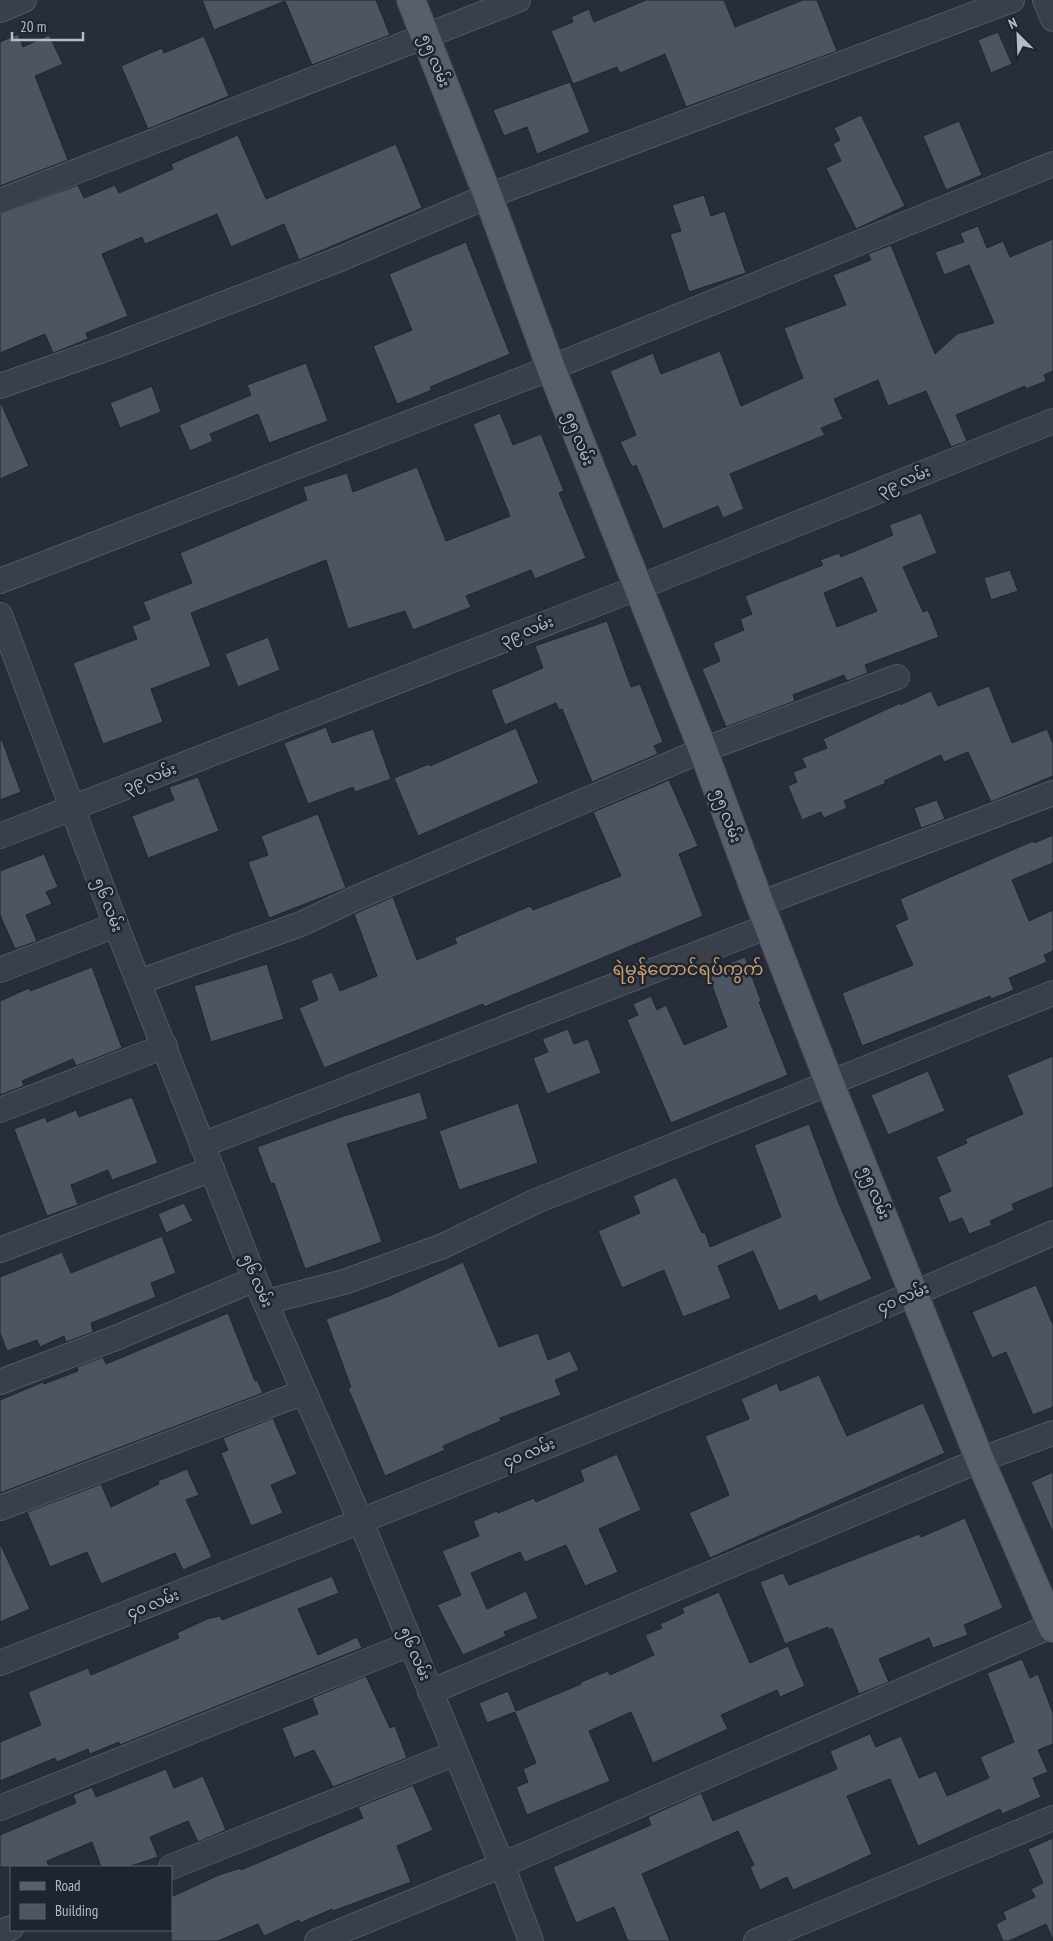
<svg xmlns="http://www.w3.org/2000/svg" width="1053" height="1941" font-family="'PT Sans Narrow','Noto Sans Myanmar',sans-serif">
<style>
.building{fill:#4d5563;stroke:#212731;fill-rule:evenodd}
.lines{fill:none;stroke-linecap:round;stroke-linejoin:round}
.minor-casing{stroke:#525862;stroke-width:26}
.major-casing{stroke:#434953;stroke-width:30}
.minor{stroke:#3a404a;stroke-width:24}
.major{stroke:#585f6a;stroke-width:28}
.labels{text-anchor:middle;stroke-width:5;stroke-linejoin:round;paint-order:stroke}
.street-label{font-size:15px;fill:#b6bbc6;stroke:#1f252f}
.quarter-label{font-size:18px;fill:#c79c70;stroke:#1f252f}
</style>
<rect width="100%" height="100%" fill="#272d3a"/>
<!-- building -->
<g class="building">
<path d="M202,0H376L390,35L312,65L285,1L214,30Z"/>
<path d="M646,0H724L735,27L803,0H817L837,51L686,107L665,54L620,73L617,67L573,84L551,31L573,22L571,17L589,9L594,22Z"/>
<path d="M998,32L1012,64L991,73L978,40Z"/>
<path d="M18,34L23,47L49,35L63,64L35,76L68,160L0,186V42Z"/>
<path d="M204,36L229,96L148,129L121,66L162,48L164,53Z"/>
<path d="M570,82L590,132L537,154L527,127L504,136L493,110Z"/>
<path d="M861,115L905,206L856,229L826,168L841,161L833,144L840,140L834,128Z"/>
<path d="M959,121L982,175L946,190L923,136Z"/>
<path d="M238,135L266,199L396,144L422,208L299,260L284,224L231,247L217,214L145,244L142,237L102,254L128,316L86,333L88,339L53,353L45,334L0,353V214L78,185L84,198L115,185L119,193L173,169L171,164Z"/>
<path d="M704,195L711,216L725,211L746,273L689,292L670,234L681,231L672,205Z"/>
<path d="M978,226L987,248L1003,241L1010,257L1053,239V371L1044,375L1046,381L1026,389L1025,386L956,415L967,441L951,447L926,391L888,406L878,380L834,399L843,419L821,428L825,435L730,474L744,509L723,518L718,506L663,529L636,465L632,467L620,442L636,435L610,371L653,353L661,374L720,351L741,406L803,378L784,328L846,305L833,275L871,260L868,254L891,245L935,354L957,334L994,323L969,265L944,275L935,252L964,242L960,233Z"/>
<path d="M466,242L510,354L430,387L432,390L397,404L373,346L412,330L389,274Z"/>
<path d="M306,363L328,421L269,443L258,414L210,434L213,441L190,451L179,425L251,395L247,385Z"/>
<path d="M152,386L161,412L120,428L110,403Z"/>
<path d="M0,401L29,466L0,479Z"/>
<path d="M500,413L513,445L541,434L564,491L559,493L586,558L535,579L531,570L466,596L471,607L413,630L405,611L348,629L326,560L191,613L211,666L151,689L163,722L103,744L73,663L137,639L132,626L150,619L143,602L192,583L180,553L307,500L303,487L347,473L353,492L417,467L446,541L510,516L473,424Z"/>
<path d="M921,513L937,553L903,567L923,612L928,610L939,637L865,665L868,673L847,681L844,675L793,695L795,701L726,727L702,669L720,661L713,643L744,630L740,619L752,614L745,596L823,565L820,560L839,553L841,557L893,535L889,525ZM862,577L877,611L837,627L824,593Z"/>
<path d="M1010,570L1018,591L991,600L984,578Z"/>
<path d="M607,621L631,687L640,684L663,742L654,746L658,754L592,782L562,709L559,710L556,703L505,725L491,690L543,668L535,646Z"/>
<path d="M268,637L280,670L238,687L225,654Z"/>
<path d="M989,686L1012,743L1047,729L1053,744V776L991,802L968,752L944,762L941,755L884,781L886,783L844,801L847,808L824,818L821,812L802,820L788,786L797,782L793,772L806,767L802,758L827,748L823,739L900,703V705L931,691L938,706Z"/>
<path d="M326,727L332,743L373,729L391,779L355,792L353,787L308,804L284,743Z"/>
<path d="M516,728L539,783L418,836L394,778L429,764L430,766Z"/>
<path d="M0,740H2L21,792L0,800Z"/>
<path d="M198,777L219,831L148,858L132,816L174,800L169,787Z"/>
<path d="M669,780L698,846L679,854L703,916L484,1007L483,1004L324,1068L299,1008L318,1000L311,980L332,972L340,991L377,976L354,914L393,897L417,960L457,943L454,938L530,906L533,910L621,876L593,812Z"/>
<path d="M937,800L945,819L921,828L914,808Z"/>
<path d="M318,814L346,888L269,918L248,862L268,855L261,836Z"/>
<path d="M1053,835V863L1012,880L1029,921L1053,910V951L1044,955L1047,962L1009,978L1014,990L991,999L990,996L862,1046L842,993L913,965L895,925L908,919L900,899L1033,841L1034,843Z"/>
<path d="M44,854L58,887L46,892L52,904L26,915L37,941L15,949L0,915V871Z"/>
<path d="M745,957L761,1001L759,1002L788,1075L671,1123L627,1020L638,1015L633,1004L651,996L657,1010L666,1005L684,1045L727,1027L707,972Z"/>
<path d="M267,964L284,1019L211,1042L194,986Z"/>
<path d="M92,967L122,1048L76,1066L73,1059L22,1081L24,1086L0,1095V1001L29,988L30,991Z"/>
<path d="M568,1029L574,1044L588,1039L601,1073L547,1094L533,1058L548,1052L542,1039Z"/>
<path d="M1053,1056V1187L1012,1204L1014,1210L990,1221L992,1225L969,1234L962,1218L949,1223L938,1197L951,1191L936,1157L967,1143L965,1139L1023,1114L1007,1075Z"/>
<path d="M928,1071L945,1111L888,1135L871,1095Z"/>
<path d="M420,1092L428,1119L347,1144L382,1242L305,1269L274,1183L271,1184L257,1147L341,1117Z"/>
<path d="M132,1097L158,1163L112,1180L108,1170L71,1185L78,1205L47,1216L14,1129L45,1117L47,1122L76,1110L79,1117Z"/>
<path d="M518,1103L538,1163L459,1190L439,1131Z"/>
<path d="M809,1124L839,1204L872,1279L819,1302L816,1295L779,1311L753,1251L718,1266L731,1298L683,1317L664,1270L622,1288L598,1231L640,1213L633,1196L676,1177L702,1233L705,1232L710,1247L781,1217L754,1145Z"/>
<path d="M184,1203L193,1221L166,1233L158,1214Z"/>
<path d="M162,1236L176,1273L151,1283L156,1297L91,1323L93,1332L66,1342L64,1336L40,1347L37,1340L7,1351L0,1333V1277L62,1252L71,1273Z"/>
<path d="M463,1262L499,1347L538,1333L548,1360L570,1351L579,1370L555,1380L561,1395L500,1418L501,1421L443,1446L445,1450L385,1476L348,1388L351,1387L326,1319L389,1296Z"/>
<path d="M1036,1285L1053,1325V1407L1033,1415L1006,1352L992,1358L972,1312Z"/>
<path d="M228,1313L255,1381L257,1380L263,1393L0,1493V1400L43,1382L44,1384L78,1371L77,1367L103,1357L106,1364Z"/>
<path d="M819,1375L847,1436L923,1403L945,1453L710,1558L689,1513L729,1495L705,1436L749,1419L741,1399L777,1383L780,1391Z"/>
<path d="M273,1418L297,1474L271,1485L283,1513L251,1526L221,1453L228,1450L223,1438Z"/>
<path d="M617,1454L641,1510L599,1529L618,1572L585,1586L566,1545L525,1562L520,1552L471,1573L487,1609L526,1591L538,1618L504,1632L506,1636L463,1655L437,1605L461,1595L442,1551L479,1536L473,1521L497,1511L498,1513L534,1498L536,1502L584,1481L580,1470Z"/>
<path d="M187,1469L199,1495L186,1500L212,1557L183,1570L175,1553L101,1584L87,1552L50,1567L27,1512L101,1484L111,1507L159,1484L158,1481Z"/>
<path d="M1053,1472V1533L1031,1482Z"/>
<path d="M965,1518L1003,1608L964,1625L968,1635L933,1648L929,1638L879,1659L889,1682L859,1694L832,1628L829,1630L828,1627L785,1644L760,1582L783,1573L789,1585L919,1534L921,1537Z"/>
<path d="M0,1543L30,1609L0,1622Z"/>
<path d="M332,1576L339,1593L298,1609L318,1655L357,1637L362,1648L120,1745L119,1742L90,1754L88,1749L57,1762L55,1758L0,1781V1742L41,1725L28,1692L88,1668L91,1675L179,1638L177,1633L207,1619L220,1616L222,1620Z"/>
<path d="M719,1592L750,1663L788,1646L805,1686L780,1697L777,1690L721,1715L728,1729L653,1763L631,1712L589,1731L610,1781L527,1815L516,1787L528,1782L523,1769L536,1763L515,1712L487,1723L479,1703L508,1691L516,1711L581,1684V1682L608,1671L610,1675L654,1655L645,1635L662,1628L660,1624L684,1613L682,1608Z"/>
<path d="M1022,1659L1030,1678L1038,1674L1053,1713V1744L1038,1750L1048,1772L1033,1778L1041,1797L1002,1814L1000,1809L918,1846L890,1779L847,1796L872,1854L834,1872L793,1890L787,1877L760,1890L750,1867L754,1865L738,1831L642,1874L670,1941H628L614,1907L576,1923L553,1867L651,1825L648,1817L701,1793L713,1821L837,1769L830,1751L870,1734L876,1747L901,1736L919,1778L936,1771L947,1796L989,1778L980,1757L1014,1742L987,1673Z"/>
<path d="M366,1676L390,1728L395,1726L407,1758L333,1787L314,1750L294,1758L282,1728L318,1714L312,1698Z"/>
<path d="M166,1769L174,1788L203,1776L226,1830L198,1842L188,1821L150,1837L158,1857L128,1867H101L92,1842L47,1861L49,1867H0V1835L76,1803L73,1795L92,1787L96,1797Z"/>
<path d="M413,1785L433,1830L397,1846L411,1882L333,1911L332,1909L300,1923L299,1920L264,1936L258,1924L218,1941H171V1897L219,1875L241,1868V1870L363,1818L358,1807Z"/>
<path d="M1053,1838V1940L1046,1924L1009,1941H1003L996,1924L1006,1919L1003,1912L1035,1897L1031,1889L1043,1883L1028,1849Z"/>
</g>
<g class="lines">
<!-- minor casing -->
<g class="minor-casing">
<g id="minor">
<path d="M1045,0L1053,19"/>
<path d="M0,10L24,0"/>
<path d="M0,201L518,0"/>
<path d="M0,386L114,346L340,259L488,196L1012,0"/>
<path d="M0,581L551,368L1053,164"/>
<path d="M0,615L116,925L255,1279L361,1522L502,1865L531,1941"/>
<path d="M0,836L637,588L1053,421"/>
<path d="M760,904L1053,793"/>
<path d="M0,970L116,925"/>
<path d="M139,982L301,924L356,898L703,750L897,677"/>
<path d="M0,1110L165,1046"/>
<path d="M202,1145L769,926"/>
<path d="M0,1250L212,1169"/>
<path d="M266,1302L344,1282L443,1246L534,1202L1053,993"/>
<path d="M0,1382L118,1337L255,1279"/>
<path d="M0,1508L304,1392"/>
<path d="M0,1663C353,1525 706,1386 1053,1233"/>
<path d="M430,1692L980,1460L1053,1433"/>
<path d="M0,1808L410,1644"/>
<path d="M171,1867L456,1753"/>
<path d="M0,1932L11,1928"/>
<path d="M317,1941L502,1865L1053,1625"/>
<path d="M756,1941L1053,1818"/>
</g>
</g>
<!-- major casing -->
<g class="major-casing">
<path id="major" d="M411,0L488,196L551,368L703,750L760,904L830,1084L980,1460L1053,1628"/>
</g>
<!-- minor -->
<use href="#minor" class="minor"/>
<!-- major -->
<use href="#major" class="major"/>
</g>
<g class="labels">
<!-- street labels -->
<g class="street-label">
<text transform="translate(435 61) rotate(68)" y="5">၅၅ လမ်း</text>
<text transform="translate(579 439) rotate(69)" y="5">၅၅ လမ်း</text>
<text transform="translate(904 481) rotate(-22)" y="5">၃၉ လမ်း</text>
<text transform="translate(527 631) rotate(-21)" y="5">၃၉ လမ်း</text>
<text transform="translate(150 778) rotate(-21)" y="5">၃၉ လမ်း</text>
<text transform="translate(727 816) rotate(70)" y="5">၅၅ လမ်း</text>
<text transform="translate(108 905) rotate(69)" y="5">၅၆ လမ်း</text>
<text transform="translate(875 1193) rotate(68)" y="5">၅၅ လမ်း</text>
<text transform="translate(257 1281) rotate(67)" y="5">၅၆ လမ်း</text>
<text transform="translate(903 1298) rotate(-23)" y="5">၄၀ လမ်း</text>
<text transform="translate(529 1453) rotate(-22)" y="5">၄၀ လမ်း</text>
<text transform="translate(153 1604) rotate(-21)" y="5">၄၀ လမ်း</text>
<text transform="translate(415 1654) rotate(67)" y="5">၅၆ လမ်း</text>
</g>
<!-- quarter labels -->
<g class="quarter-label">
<text x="688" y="975">ရဲမွန်တောင်ရပ်ကွက်</text>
</g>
</g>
<!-- legend -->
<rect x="10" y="1866" width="162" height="65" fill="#1f252f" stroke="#5b616b"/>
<rect x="20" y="1882" width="25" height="8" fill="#585f6a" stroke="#5b616b"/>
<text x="55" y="1891" font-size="15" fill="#b6bbc6">Road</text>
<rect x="20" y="1904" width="25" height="15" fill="#4d5563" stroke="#5b616b"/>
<text x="55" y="1916" font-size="15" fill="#b6bbc6">Building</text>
<!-- north arrow -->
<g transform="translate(1018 35) rotate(336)" stroke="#1f252f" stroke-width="4" paint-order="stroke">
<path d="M0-4L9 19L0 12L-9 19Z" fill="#b6bbc6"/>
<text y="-8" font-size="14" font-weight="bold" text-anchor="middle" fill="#b6bbc6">N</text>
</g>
<!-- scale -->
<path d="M12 32v8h71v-8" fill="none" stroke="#b6bbc6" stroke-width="2.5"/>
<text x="20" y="32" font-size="15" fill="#b6bbc6" stroke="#1f252f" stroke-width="4" paint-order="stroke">20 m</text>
</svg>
